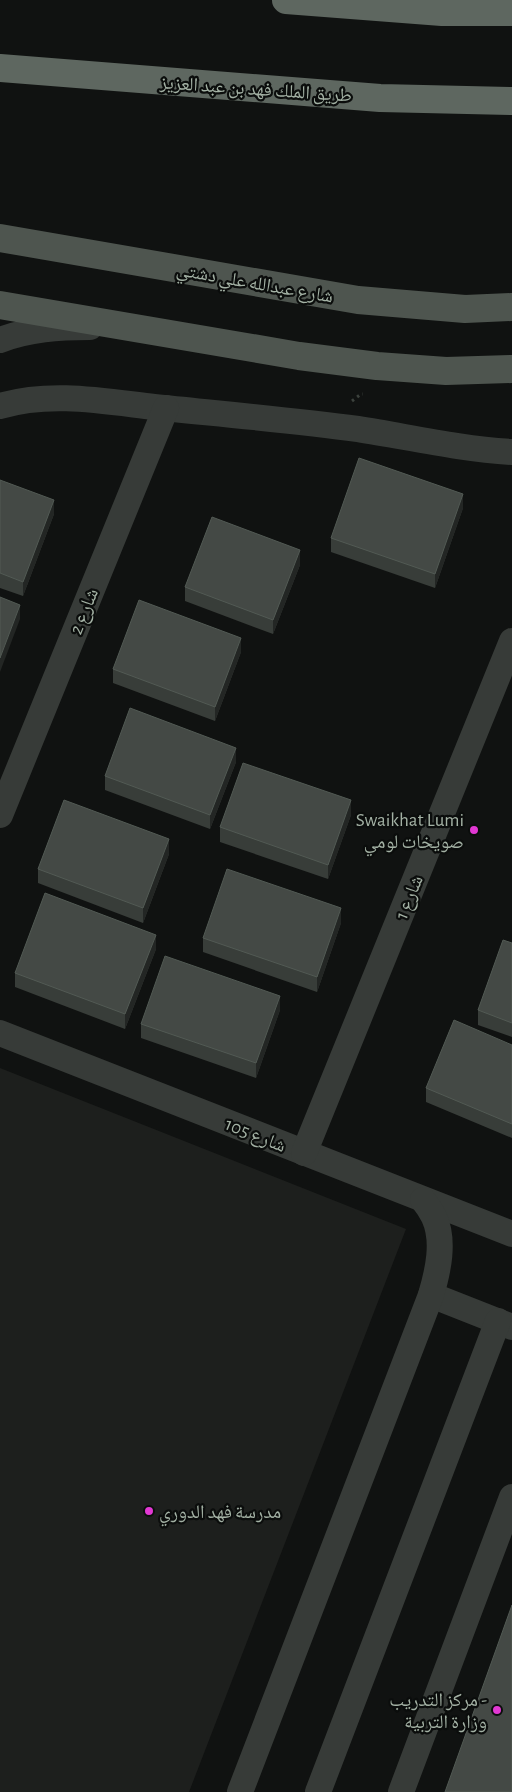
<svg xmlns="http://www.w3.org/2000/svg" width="512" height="1792" font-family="'Alegreya Sans','Noto Naskh Arabic',sans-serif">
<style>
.built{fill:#1d1f1d}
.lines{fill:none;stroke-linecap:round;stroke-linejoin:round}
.path{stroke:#3c423d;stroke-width:3;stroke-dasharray:2.5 4;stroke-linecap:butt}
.minor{stroke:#373b38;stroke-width:26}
.major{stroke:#4e554f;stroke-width:28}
.highway{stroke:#5e6760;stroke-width:28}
.wall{fill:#383d39}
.shaded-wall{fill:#232624}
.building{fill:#444945;stroke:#525a54}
.poi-dot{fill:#e238d3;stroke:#0b0d0c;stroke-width:2}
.labels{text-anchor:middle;stroke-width:4.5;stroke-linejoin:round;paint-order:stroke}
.street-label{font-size:19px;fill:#a3b1a4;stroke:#0b0d0c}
.poi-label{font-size:19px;fill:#a3b1a4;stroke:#0b0d0c;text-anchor:end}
</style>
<rect width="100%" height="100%" fill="#101211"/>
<!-- built -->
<path class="built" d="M0,1068L406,1229L189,1792H0Z"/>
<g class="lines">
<!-- path -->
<path class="path" d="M352,401L361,394H363"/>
<!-- minor -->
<g class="minor">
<path d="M0,340C29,329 59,327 90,327"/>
<path d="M0,406C50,391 103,401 154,407C222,414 291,420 358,429C409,437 460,449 512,452"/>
<path d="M0,815L166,408"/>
<path d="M0,1033L512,1234"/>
<path d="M304,1153L512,641"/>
<path d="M431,1295L512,1327"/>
<path d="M240,1792L431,1295C438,1271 445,1241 434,1217C431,1211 427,1205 423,1200"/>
<path d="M318,1792L498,1321"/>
<path d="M401,1792L512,1497"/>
</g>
<!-- major -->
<g class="major">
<path d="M0,238L358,300L465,309L512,307"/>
<path d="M0,305L299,356L377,366L446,371L512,369"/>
</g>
<!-- highway -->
<g class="highway">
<path d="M286,0L442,12H512"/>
<path d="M0,68L380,98L512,101"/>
</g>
</g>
<!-- wall -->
<g class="wall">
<path d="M0,480L54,514L23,596L0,588Z"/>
<path d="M463,508L435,588L331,552V538Z"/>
<path d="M300,565L273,634L185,601V587Z"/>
<path d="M241,652L215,721L113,683V669Z"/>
<path d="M236,762L210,829L105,790V776Z"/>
<path d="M351,815L328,879L220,842V827Z"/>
<path d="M169,854L143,923L38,883V869Z"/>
<path d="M341,923L317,992L203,952V938Z"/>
<path d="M512,943V1037L478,1025V1010Z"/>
<path d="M156,949L125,1029L15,987V973Z"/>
<path d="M280,1010L256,1078L141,1038V1024Z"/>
<path d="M512,1045V1138L426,1102V1088Z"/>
</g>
<!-- shaded-wall -->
<g class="shaded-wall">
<path d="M463,494V508L435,588V574Z"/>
<path d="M54,500V514L23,596V582Z"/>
<path d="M300,550V565L273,634V620Z"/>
<path d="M20,605V619L0,672V658Z"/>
<path d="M241,638V652L215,721V707Z"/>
<path d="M236,748V762L210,829V815Z"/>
<path d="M351,800V815L328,879V865Z"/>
<path d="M169,839V854L143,923V908Z"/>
<path d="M341,908V923L317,992V977Z"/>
<path d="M156,935V949L125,1029V1014Z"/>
<path d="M280,996V1010L256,1078V1063Z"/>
</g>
<!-- building -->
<g class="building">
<path d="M359,458L463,494L435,574L331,538Z"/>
<path d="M0,480L54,500L23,582L0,573Z"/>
<path d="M212,517L300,550L273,620L185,587Z"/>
<path d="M0,597L20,605L0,658Z"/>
<path d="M139,600L241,638L215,707L113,669Z"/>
<path d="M130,708L236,748L210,815L105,776Z"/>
<path d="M243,763L351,800L328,865L220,827Z"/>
<path d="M64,800L169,839L143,908L38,869Z"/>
<path d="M227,869L341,908L317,977L203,938Z"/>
<path d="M45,893L156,935L125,1014L15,973Z"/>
<path d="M503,940L512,943V1023L478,1010Z"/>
<path d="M165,956L280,996L256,1063L141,1024Z"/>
<path d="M454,1020L512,1045V1124L426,1088Z"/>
<path d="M512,1605V1792H445Z"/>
</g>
<!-- markers -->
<g class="poi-dot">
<circle cx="474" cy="830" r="5"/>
<circle cx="149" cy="1511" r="5"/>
<circle cx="497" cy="1710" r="5"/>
</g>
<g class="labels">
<!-- street labels -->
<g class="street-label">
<text transform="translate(256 88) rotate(4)" y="7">طريق الملك فهد بن عبد العزيز</text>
<text transform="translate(255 282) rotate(10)" y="7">شارع عبدالله علي دشتي</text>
<text transform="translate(83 611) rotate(-68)" y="7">شارع 2</text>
<text transform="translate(408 897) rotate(-68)" y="7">شارع 1</text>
<text transform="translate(256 1134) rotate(22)" y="7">شارع 105</text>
</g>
<!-- poi labels -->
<g class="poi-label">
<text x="464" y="826">Swaikhat Lumi<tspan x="464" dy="22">صويخات لومي</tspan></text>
<text x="159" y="1518" text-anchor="start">مدرسة فهد الدوري</text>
<text x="487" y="1706">مركز التدريب -<tspan x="487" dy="22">وزارة التربية</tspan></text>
</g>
</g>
</svg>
